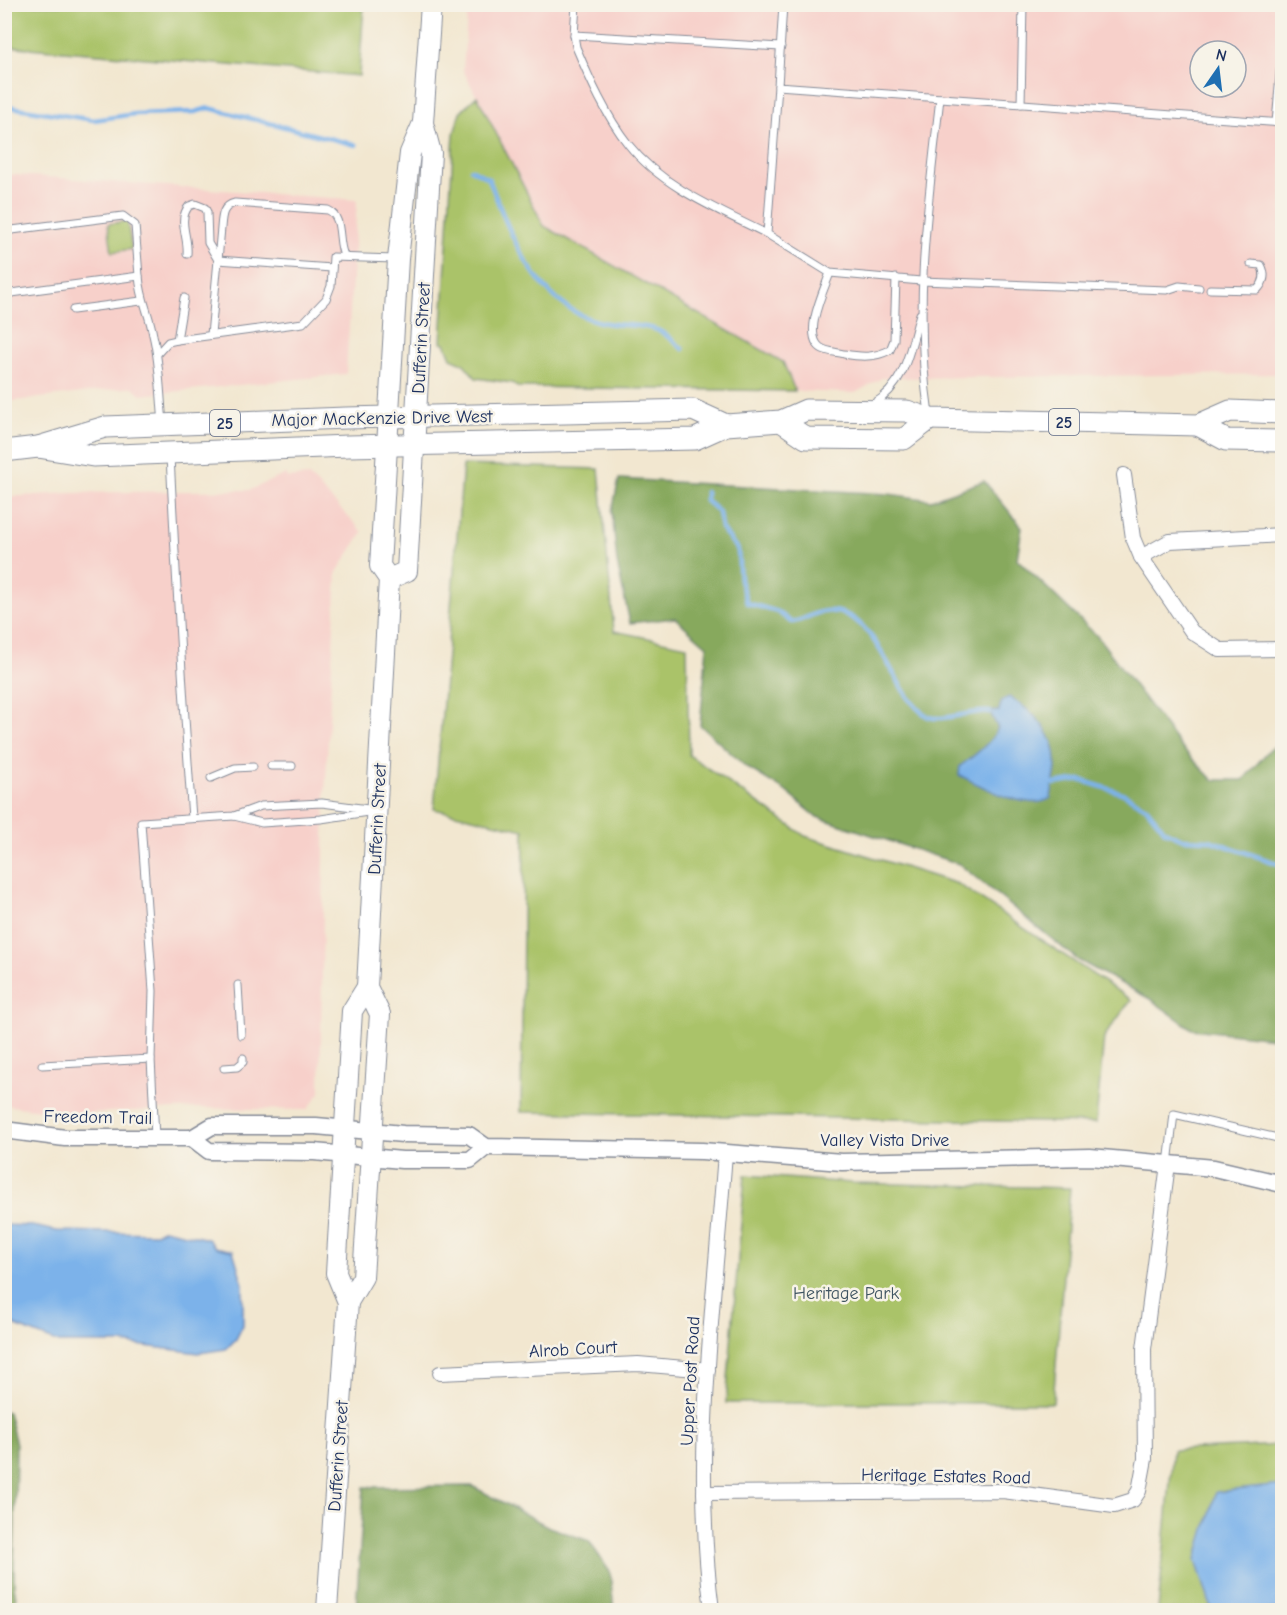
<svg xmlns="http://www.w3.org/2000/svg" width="1287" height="1615" font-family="'Comic Neue',sans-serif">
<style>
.built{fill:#f7d0ca;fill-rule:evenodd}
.green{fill:#aac369;stroke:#627964;stroke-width:1.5}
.forest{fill:#87a95d;stroke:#516c5e;stroke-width:1.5}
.water{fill:#7cb2ea;stroke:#4c70a4;stroke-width:1.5}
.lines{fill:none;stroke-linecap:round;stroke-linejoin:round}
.stream{stroke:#7cb2ea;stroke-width:4.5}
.service-casing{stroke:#868b97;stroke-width:9}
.minor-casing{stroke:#868b97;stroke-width:16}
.tertiary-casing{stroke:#868b97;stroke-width:19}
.secondary-casing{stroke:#868b97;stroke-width:22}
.primary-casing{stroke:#868b97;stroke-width:23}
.service{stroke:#fff;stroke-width:7}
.minor{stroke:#fff;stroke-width:14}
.tertiary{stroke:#fff;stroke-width:16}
.secondary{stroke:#fff;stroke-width:20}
.primary{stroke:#fff;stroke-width:21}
.labels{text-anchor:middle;stroke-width:5;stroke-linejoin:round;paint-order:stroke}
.shield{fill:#f7f3e8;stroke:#5d6a87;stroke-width:1.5}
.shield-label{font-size:16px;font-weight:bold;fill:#1b2f5e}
.street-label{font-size:18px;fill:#1b2f5e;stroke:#f7f3e8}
.park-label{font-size:18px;fill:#3f5461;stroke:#f7f3e8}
</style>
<rect width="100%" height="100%" fill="#f7f3e8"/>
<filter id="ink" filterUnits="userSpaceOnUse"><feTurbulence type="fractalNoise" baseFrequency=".0167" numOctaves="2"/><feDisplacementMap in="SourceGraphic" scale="12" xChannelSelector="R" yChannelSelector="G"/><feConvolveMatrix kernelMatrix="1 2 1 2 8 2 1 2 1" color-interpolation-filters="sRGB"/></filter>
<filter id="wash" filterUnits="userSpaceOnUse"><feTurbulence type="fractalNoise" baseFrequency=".008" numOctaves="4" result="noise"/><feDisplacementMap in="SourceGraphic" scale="24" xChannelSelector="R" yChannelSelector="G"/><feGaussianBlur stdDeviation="1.35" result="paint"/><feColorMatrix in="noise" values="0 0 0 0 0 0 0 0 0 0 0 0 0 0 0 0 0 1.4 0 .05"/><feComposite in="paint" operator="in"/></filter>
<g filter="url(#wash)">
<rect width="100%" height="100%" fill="#f2e7d0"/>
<!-- built -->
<g class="built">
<path d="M468,5H1282V374L882,378L855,393L795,391L783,362L544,226L463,70ZM1200,51H1236V87H1200Z"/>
<path d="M4,174L357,200L346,374L141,395L133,387L5,402Z"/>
<path d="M286,474L287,478L309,476L363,532L337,572L325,796L320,1093L307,1110L198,1108L66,1114L5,1105V497L69,493L250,490Z"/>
</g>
<!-- green -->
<g class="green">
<path d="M4,5H364L359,76L5,46Z"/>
<path d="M477,96L544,226L783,362L795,391L517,387L512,383L476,378L463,363L451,358L445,343L441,342L454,134L460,112Z"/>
<path d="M127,221L132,249L112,252L108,224Z"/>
<path d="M463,465L599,469L614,631L687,646L689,755L805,836L958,884L1131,1000L1104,1037L1096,1123L521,1112L524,830L434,809Z"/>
<path d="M745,1175L852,1183L1070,1188L1053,1403H726Z"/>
<path d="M1282,1445V1610H1158L1173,1450Z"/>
</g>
<!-- forest -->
<g class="forest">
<path d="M619,479L889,494L931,500L984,481L1022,527L1017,559L1098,637L1181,747L1213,780H1243L1270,749L1282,742V1039L1192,1029L1150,999L1078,960L959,864L817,817L784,790L746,767L700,725L707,646L675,618L630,623L617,563L612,511Z"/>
<path d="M4,1411L8,1412L16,1444L14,1586L18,1610H5Z"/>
<path d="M472,1486L549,1527L589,1541L610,1572L614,1610H356L364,1487Z"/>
</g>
<!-- water -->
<g class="water">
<path d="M1009,697C1033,711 1057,734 1056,764C1056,775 1052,787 1051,798C1029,813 981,786 959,775L960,766C973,757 992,742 998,728L990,712L999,711L1001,701Z"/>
<path d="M4,1225L32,1226L57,1231L156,1233L164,1229L208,1239L215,1247L233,1251L243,1284V1325L236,1339L226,1349L199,1353L121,1343H59L16,1326L5,1317Z"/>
<path d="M1282,1485V1610H1212L1196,1560L1216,1492Z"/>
</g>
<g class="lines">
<!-- stream -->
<g class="stream">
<path d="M4,106L94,120L135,114L195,112L209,108L356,145"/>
<path d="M471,169L489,179C509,232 536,305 597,321C616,327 639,323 657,330C666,333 675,343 683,349"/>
<path d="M706,492V501L719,512L721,528L738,550L740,580L747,603L778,612L791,622C803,621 811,614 821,612C877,601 890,694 927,716C940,723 971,710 990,712"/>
<path d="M1053,784L1080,780L1122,793L1146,807L1165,831L1183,839L1209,840L1282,865"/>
</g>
</g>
</g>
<g filter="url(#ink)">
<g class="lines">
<!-- service casing -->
<g class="service-casing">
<g id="service">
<path d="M576,4L574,35L576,47C590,80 606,116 628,144C663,188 719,210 767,234"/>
<path d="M783,4L778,86L1282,123"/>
<path d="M574,35L781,47"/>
<path d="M778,86L767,234L830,273L921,281L1167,290L1179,286L1199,288"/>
<path d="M1021,104L1023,4"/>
<path d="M1276,123L1282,49"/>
<path d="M4,231L123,216L135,225L139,276"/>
<path d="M187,254C189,238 177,220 189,206L195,204L205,208L207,212L208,243L218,260"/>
<path d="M218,260L332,268"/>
<path d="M830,273C824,290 802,335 821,348C827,352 837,352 844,354C861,357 874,358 890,350L894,340L896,278"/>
<path d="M1210,289L1257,290C1265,282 1266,274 1261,265L1251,264"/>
<path d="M4,294L139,276C141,301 149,312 153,335C160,363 160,394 163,423"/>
<path d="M73,310L141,301"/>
<path d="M211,335L221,228C222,216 222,206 235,203L328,210C344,217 337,242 344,255"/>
<path d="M177,340L184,298"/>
<path d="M157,354L168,342L177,340L303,323L326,299L331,286L333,257L395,259"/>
<path d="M873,404C906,385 910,348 920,314"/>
<path d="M929,414C913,308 928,203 940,98"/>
<path d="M170,456C176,577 183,697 192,818"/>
<path d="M271,766H292"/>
<path d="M211,778L235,768L253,767"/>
<path d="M234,816L262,823L321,819L368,812"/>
<path d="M238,985L241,1035"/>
<path d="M42,1065L151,1059"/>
<path d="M224,1068L237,1067L243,1062V1058"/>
<path d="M155,1137L151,1059L153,991L141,822L234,816L261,806L322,803L376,810"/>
<path d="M1168,1164L1174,1114L1282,1139"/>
</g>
</g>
<!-- minor casing -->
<g class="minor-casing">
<g id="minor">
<path d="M1124,475L1133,538L1141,557L1192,632L1220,650L1282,649"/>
<path d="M1141,557L1170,541L1282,535"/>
<path d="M440,1373L638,1364L708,1370"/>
<path d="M704,1493L1003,1491L1114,1506L1133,1500L1139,1491L1145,1459L1144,1349L1168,1164"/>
<path d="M712,1610C692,1458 714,1305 725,1153"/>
</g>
</g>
<!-- tertiary casing -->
<g class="tertiary-casing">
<g id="tertiary">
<path d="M4,1130L65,1138H192L212,1126H316L403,1134L469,1135L486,1147L702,1151L842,1162L1090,1157L1214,1168L1282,1184"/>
<path d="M192,1138L209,1151L314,1152L402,1160H470L486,1147"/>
</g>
</g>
<!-- secondary casing -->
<g class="secondary-casing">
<g id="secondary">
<path d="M389,579L407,571L431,153L423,123L431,4"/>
<path d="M348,1302L363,1277L380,1014L367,987L389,579L380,566L398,259L410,153L423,123"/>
<path d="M327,1610L348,1302L336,1273L352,1011L367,987"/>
</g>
</g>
<!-- primary casing -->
<g class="primary-casing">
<g id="primary">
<path d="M781,421L806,438L904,439L930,419"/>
<path d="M1198,425L1226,440L1282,441"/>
<path d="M38,447L93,456L348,446L695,439L726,425L781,421L806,410L907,411L930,419L1198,425L1230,411L1282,413"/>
<path d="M4,451L38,447L105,427L346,418L693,410L726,425"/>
</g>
</g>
<!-- service -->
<use href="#service" class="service"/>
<!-- minor -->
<use href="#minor" class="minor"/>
<!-- tertiary -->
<use href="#tertiary" class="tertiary"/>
<!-- secondary -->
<use href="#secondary" class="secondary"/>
<!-- primary -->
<use href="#primary" class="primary"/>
</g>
</g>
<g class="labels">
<!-- shield labels -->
<g class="shield">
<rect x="1049" y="409" width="30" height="26" rx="4.5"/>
<rect x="210" y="410" width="30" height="26" rx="4.5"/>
</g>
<g class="shield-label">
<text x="1064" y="428">25</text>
<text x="225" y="429">25</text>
</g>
<!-- street labels -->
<g class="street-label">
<text transform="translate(421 338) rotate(-87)" y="6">Dufferin Street</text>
<text transform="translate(382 418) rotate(-1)" y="6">Major MacKenzie Drive West</text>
<text transform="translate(377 819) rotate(-87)" y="6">Dufferin Street</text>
<text transform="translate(98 1117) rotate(1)" y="6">Freedom Trail</text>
<text x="885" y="1146">Valley Vista Drive</text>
<text transform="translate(573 1349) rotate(-3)" y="6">Alrob Court</text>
<text transform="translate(690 1381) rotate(-87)" y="6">Upper Post Road</text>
<text transform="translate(338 1456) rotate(-86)" y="6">Dufferin Street</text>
<text transform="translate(946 1476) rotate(1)" y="6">Heritage Estates Road</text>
</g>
<!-- park labels -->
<g class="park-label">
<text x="846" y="1299">Heritage Park</text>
</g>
</g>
<!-- margin -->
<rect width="1287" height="1615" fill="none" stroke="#f7f3e8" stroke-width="24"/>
<!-- north arrow -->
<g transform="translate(1218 69) rotate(14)"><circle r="28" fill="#f7f3e8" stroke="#9fa5b1" stroke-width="1.5"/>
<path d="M0-4.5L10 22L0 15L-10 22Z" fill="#1f6fb2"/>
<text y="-9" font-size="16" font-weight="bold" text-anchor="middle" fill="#1b2f5e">N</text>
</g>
</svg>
